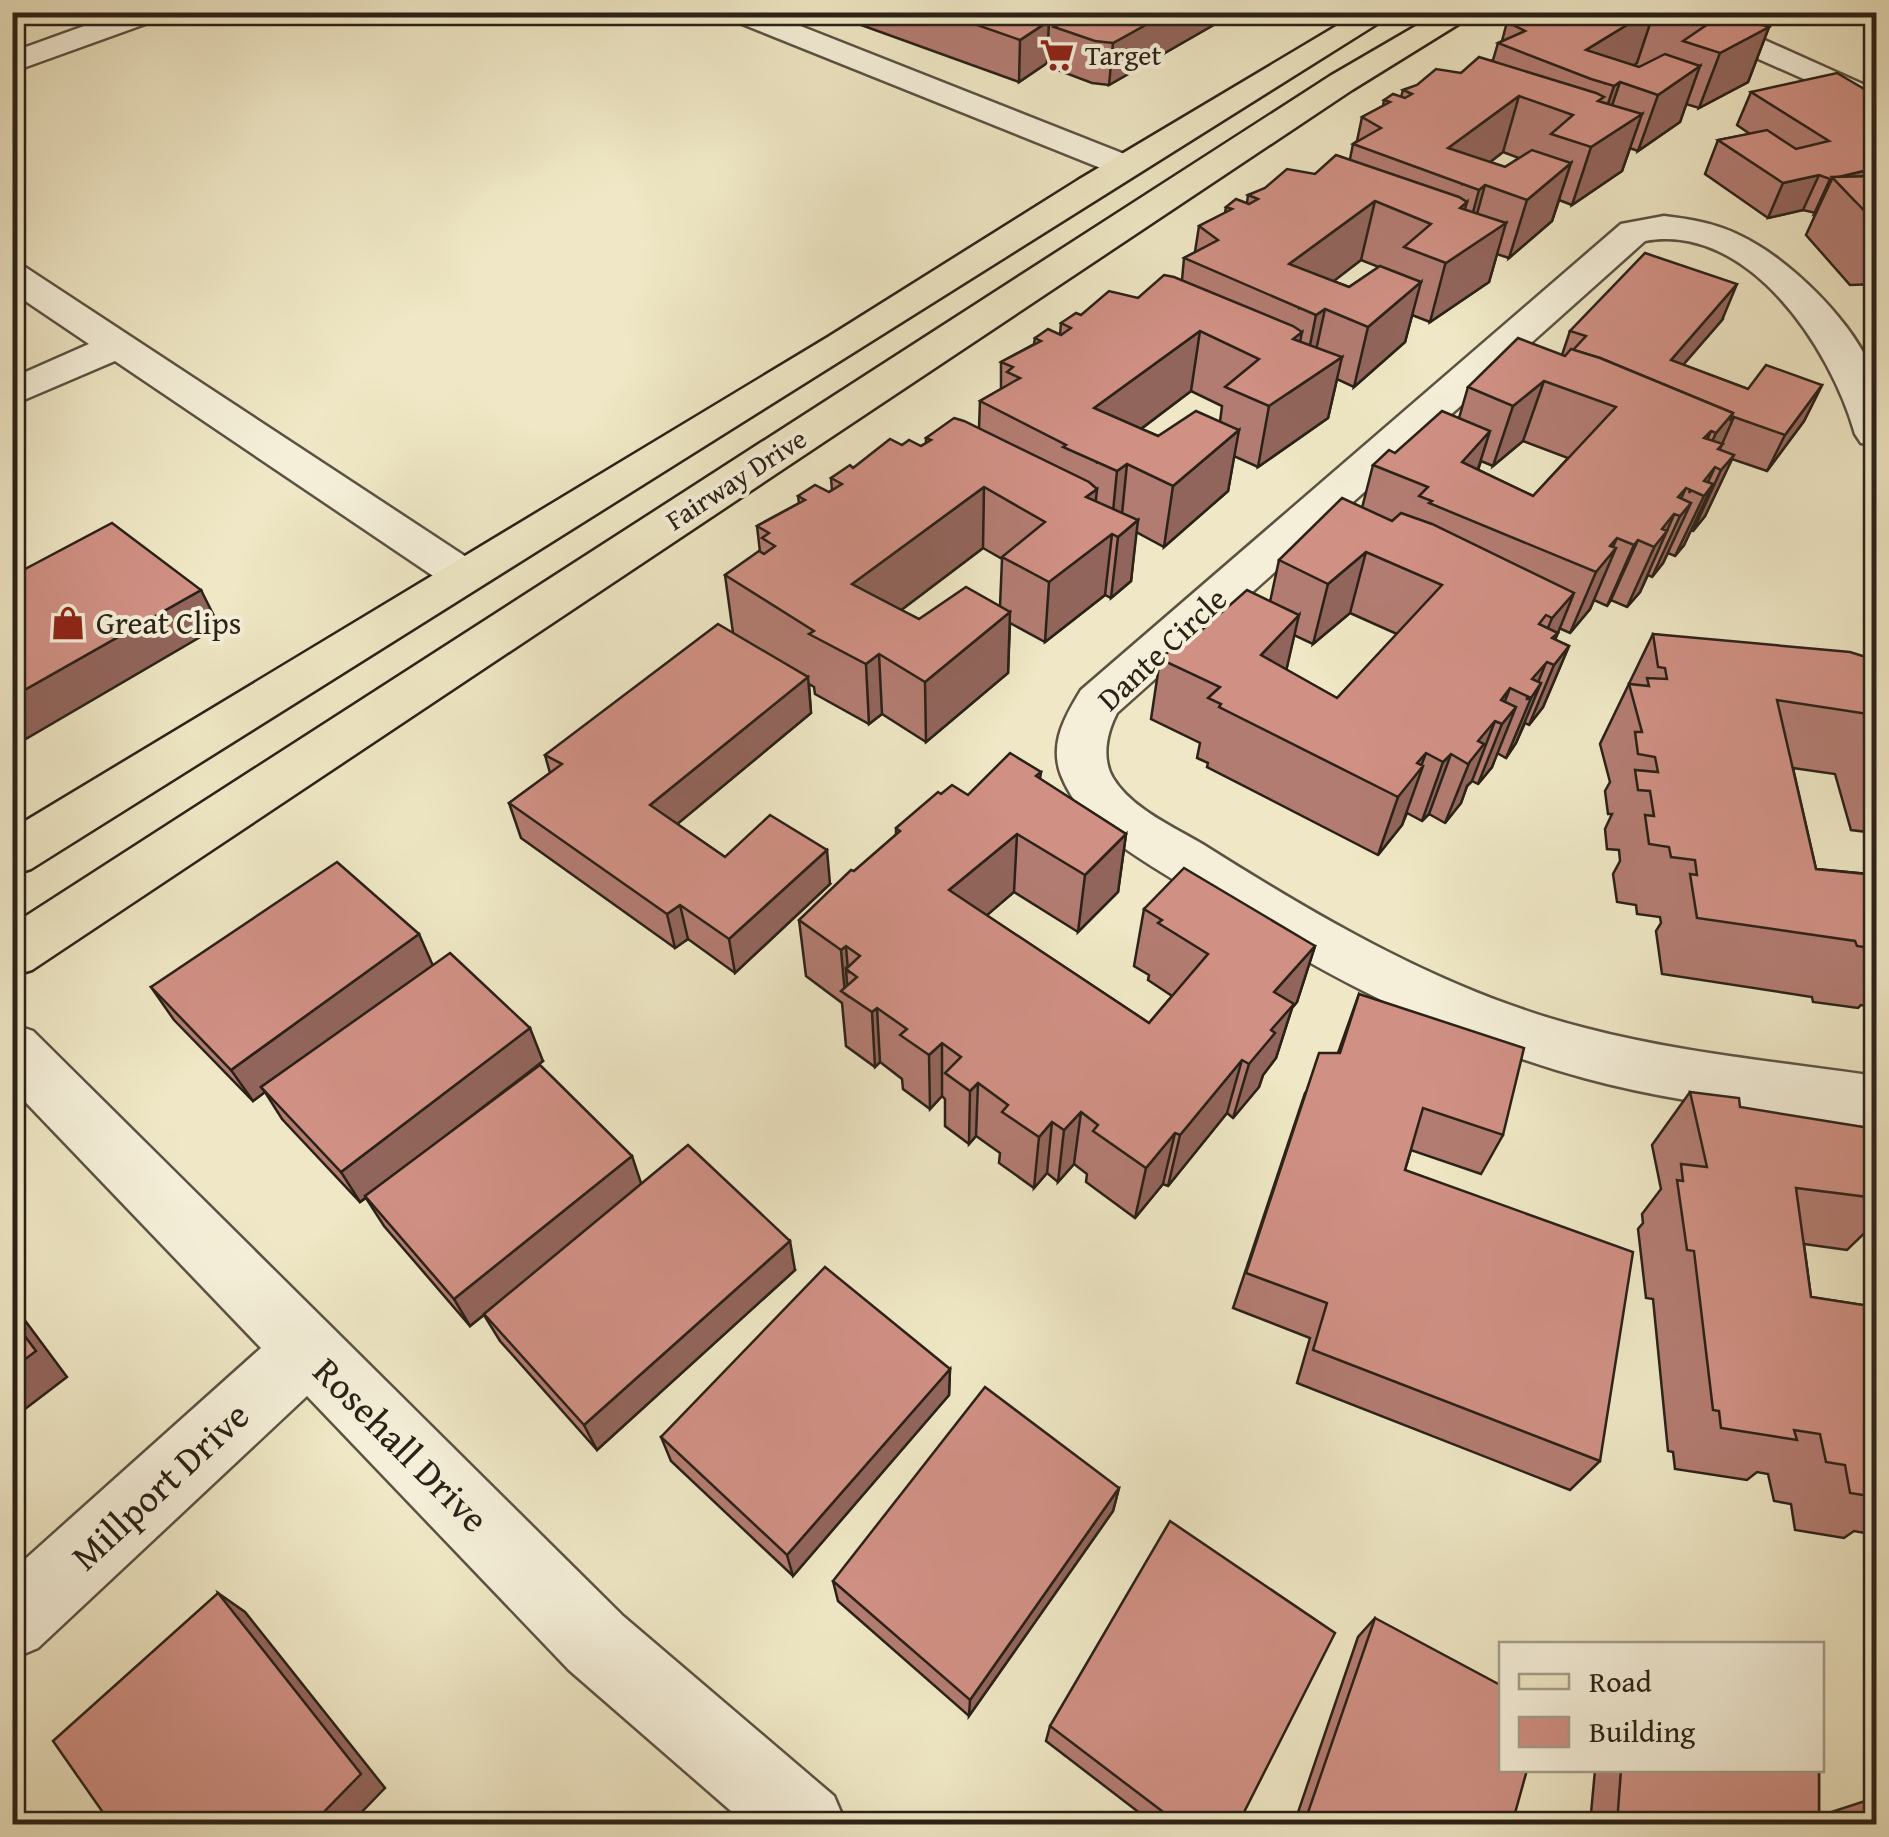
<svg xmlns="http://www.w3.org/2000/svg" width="1889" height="1837" font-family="'Gentium Book Plus',serif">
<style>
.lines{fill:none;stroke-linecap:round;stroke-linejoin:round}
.stream{fill:#6f7f7b;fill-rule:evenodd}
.minor-casing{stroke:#5b5242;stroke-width:5}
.major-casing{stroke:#2a2117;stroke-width:5}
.minor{fill:#f5efd9;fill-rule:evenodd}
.major{fill:#efe7c5;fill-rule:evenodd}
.wall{fill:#b37c72;stroke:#2a2117;stroke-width:2.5;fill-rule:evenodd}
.shaded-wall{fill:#92655c;stroke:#2a2117;stroke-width:2.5}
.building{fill:#d09084;stroke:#2a2117;stroke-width:2.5}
.labels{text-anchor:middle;stroke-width:8;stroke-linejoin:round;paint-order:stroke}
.far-poi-label{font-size:28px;fill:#2a2117;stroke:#f5efd9;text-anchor:start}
.far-street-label{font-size:28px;fill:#2a2117;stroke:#f5efd9}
.poi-label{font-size:32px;fill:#2a2117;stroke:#f5efd9;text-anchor:start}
.street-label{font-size:32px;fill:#2a2117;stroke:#f5efd9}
.near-street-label{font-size:38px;fill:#2a2117;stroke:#f5efd9}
</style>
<rect width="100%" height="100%" fill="#efe7c5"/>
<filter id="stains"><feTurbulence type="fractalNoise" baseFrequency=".002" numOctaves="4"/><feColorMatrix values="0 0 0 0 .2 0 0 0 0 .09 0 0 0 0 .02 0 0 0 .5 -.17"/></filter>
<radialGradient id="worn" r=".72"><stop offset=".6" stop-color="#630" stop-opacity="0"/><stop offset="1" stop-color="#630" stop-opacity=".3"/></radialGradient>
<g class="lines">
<!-- stream -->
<path class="stream" d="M12,12H27L12,19Z"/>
<!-- minor casing -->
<g class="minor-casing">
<g id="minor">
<path d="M123,12H166L162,18L12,72V52Z"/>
<path d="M723,12H765L1137,159L1142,166L1137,173H1113L727,18Z"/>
<path d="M1662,12H1702L1876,90V111L1666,18Z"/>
<path d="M1664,216C1690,219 1715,223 1739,235C1790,259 1855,323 1875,377C1882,396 1876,426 1876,446L1861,443L1855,434C1831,349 1749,222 1645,241L1117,713C1107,732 1101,758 1113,778C1132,809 1174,827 1204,845C1323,920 1447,993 1585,1028C1680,1053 1779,1062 1876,1076V1128C1779,1113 1679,1104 1584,1078C1441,1039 1312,969 1188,889C1141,858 1083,831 1061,775C1049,744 1065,716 1081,690L1621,224Z"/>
<path d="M12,264L25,267L480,566L487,576L480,586L464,591L448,586L115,361L12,405V378L89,344L12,292Z"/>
<path d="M12,1024L33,1031L623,1616L834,1796L846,1824H746L569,1670L307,1396L38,1648L12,1659V1571L261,1348L12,1088Z"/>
</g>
</g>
<!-- major casing -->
<g class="major-casing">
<g id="major">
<path d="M1360,12H1396L31,869L12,875V829L828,337L1078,180Z"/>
<path d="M1440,12H1478L1352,90L32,970L12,976V925L1330,76Z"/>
</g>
</g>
<!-- minor -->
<use href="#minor" class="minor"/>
<!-- major -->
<use href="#major" class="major"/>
</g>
<!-- wall -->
<g class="wall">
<path d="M836,12H1242L1229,21L1224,19L1109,85L1092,83L1052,68V64L1047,63L1019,82L850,21L849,17Z"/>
<path d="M1527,12H1734L1733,16L1769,27L1748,82L1699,108L1686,104L1680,122L1638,151L1630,148L1622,171L1572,205L1559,200L1552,221L1509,258L1497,254L1489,282L1430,322L1412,315L1405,342L1354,387L1337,379L1328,418L1258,467L1234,456L1228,491L1164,547L1136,532L1131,581L1111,598L1105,595L1045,642L1010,623L1008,673L926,742L882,714L869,724L815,694L814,687L809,684L811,713L677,824L725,857L830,884L735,973L688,939L675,948L521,838L509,803L550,773L545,755L733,633L725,575L760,552L757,526L799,503L798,496L829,492L832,490L831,478L902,445L921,446L926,443V438L979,428L980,401L1001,389V362L1034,344L1035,338L1060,335L1061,323L1081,315L1138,298L1182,280L1184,258L1195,252L1199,226L1225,213L1226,207L1247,203L1248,195L1315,174L1350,159L1353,144L1357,141L1362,117L1383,106L1384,100L1401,97L1403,90L1461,73L1493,60L1498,43L1502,41L1507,22ZM1503,152L1519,158L1505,167L1490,162ZM1361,260L1379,267L1349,287L1333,281ZM1191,391L1222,406L1220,422L1158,436L1141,429ZM983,548L1002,559L1000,606L919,619L901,610Z"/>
<path d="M1751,92L1876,96V284L1850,285L1806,235L1816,213L1803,210L1768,218L1705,174L1718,140L1750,134L1737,125Z"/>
<path d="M1876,299V317L1871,310Z"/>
<path d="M1722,320L1683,365L1748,389L1822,385L1804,421L1767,471L1732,459L1705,516L1693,531L1691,530L1684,545L1675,556L1668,553L1663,563L1652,577L1648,575L1640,592L1627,607L1611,600L1607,606L1594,600L1590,609L1570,633L1559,628L1555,640L1569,646L1543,707L1529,725L1525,723L1516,743L1506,758L1497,753L1492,767L1478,784L1472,781L1467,786L1461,803L1445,823L1429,814L1422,821L1407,813L1402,825L1378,855L1207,767L1208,763L1197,758L1200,743L1151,719L1160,659L1187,643L1270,602L1279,560L1362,508L1373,465L1459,418L1468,387L1562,355L1570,331ZM1523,441L1568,458L1533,496L1478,470L1481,461L1493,466ZM1350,613L1397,634L1337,698L1286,670L1294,635L1313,644Z"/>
<path d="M1653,634L1876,671V833L1851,830L1835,774L1793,768L1816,869L1869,874L1876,865V1007L1861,1005L1858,1008L1813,1002L1812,997L1662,974L1656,931L1661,923L1660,917L1637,914L1636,905L1617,902L1613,874L1620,861L1619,850L1607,849L1605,829L1612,814H1608L1605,791L1610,782L1600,744Z"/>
<path d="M1041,772L1040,779L1126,834L1118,892L1078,932L1014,892L986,915L1149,1023L1172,996L1148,980L1149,975L1134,966L1144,909L1315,946L1297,1002L1292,1008L1276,1058L1263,1075L1259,1087L1233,1118L1227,1113L1168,1186L1163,1184L1135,1218L1086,1182L1087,1174L1074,1164L1058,1182L1047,1173L1034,1188L999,1163L1000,1153L976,1136L969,1144L945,1126V1099L942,1096L930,1109L903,1089L902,1079L880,1062L875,1067L846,1046L842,1003L806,976L799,920L896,835V828L941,794L968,795Z"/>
<path d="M433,965L543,1061L430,1148L642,1184L795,1270L597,1450L500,1341L484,1315L470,1326L384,1226L366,1198L360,1202L282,1119L265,1092L253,1101L174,1020L151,987Z"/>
<path d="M1359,994L1503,1135L1481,1174L1411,1150L1405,1170L1600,1461L1570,1490L1297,1383L1310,1338L1233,1308L1305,1093L1338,1053Z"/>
<path d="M1690,1092L1740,1107L1876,1198V1222L1847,1250L1804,1244L1811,1297L1876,1307V1535L1854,1531L1844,1538L1795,1530L1791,1504L1774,1501L1768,1474L1757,1472L1747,1480L1675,1469L1673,1452L1668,1451L1653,1299L1646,1298L1638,1229L1643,1223L1642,1214L1661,1189L1652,1145Z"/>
<path d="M950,1369L949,1395L793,1576L671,1461L661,1437Z"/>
<path d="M1119,1488L1113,1511L969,1716L838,1601L833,1581Z"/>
<path d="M1375,1618L1512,1824H1294L1358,1637Z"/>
<path d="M1050,1726L1238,1824H1154L1046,1741Z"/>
<path d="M1595,1770H1819V1824H1590Z"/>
<path d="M1865,1801L1876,1824H1830L1828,1813Z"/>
</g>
<!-- shaded-wall -->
<g class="shaded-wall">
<path d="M1169,12H1225L1224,19L1109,85L1113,43Z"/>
<path d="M1230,12H1242L1229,21Z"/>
<path d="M1648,12H1654L1637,63L1605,83L1586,50Z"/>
<path d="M1049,21L1047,63L1019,82L1020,40Z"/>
<path d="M1769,27L1748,82L1699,108L1720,53Z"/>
<path d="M1700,66L1680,122L1638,151L1658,95Z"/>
<path d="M1620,82L1601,138L1595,142L1614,86Z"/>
<path d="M1519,96L1503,152L1462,184L1448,148Z"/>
<path d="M1642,114L1622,171L1572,205L1591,147Z"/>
<path d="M1571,163L1552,221L1509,258L1527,200Z"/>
<path d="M1868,170L1854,200L1833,178Z"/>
<path d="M1819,175L1803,210L1768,218L1783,183Z"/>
<path d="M1830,179H1832L1816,213L1814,214Z"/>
<path d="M1485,185L1469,243L1463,249L1479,190Z"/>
<path d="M1375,201L1361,260L1299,308L1289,264Z"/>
<path d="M1467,202L1451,259L1506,223L1489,282L1430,322L1460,208Z"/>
<path d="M1421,282L1405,342L1354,387L1368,327Z"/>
<path d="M1737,284L1722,320L1656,396L1671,360Z"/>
<path d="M1325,309L1312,369L1304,375L1316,315Z"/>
<path d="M1200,331L1191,391L1097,462L1094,408Z"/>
<path d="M1302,332L1290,392L1342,357L1328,418L1258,467L1269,406L1293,339Z"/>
<path d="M1544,381L1523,441L1493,466L1513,406Z"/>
<path d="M1822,385L1804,421L1767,471L1785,435Z"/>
<path d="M1733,413L1734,417L1708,476L1715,467L1702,495L1698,493L1705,473L1689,493L1716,433Z"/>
<path d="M1239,430L1228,491L1164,547L1173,486Z"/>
<path d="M1490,431L1471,491L1462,462Z"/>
<path d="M1711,431L1640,592L1627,607L1704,438Z"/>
<path d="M1734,455L1705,516L1693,531L1721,470Z"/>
<path d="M1127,464L1121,524L1111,532L1117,471Z"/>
<path d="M1713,484L1684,545L1675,556L1704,496Z"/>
<path d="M984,487L983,548L855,645L852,584Z"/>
<path d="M1097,489L1091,549L1112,534L1105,595L1045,642L1049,582L1086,497Z"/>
<path d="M1691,503L1663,563L1652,577L1680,516Z"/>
<path d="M1138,520L1131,581L1111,598L1118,537Z"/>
<path d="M1617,538L1608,558L1616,548L1590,609L1570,633L1596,572L1610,546Z"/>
<path d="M1638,540L1611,600L1607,606L1634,545Z"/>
<path d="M1366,552L1350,613L1313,644L1328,584Z"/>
<path d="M201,590L219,626L12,747V697Z"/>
<path d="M1574,593L1533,695L1541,683L1516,743L1506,758L1531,698L1527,699L1528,678L1552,618Z"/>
<path d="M1010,612L1008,673L926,742L925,682Z"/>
<path d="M1299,615L1285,676L1261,655Z"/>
<path d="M1569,646L1543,707L1529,725L1554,665Z"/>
<path d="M879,654L882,714L869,724L866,664Z"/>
<path d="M808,677L811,713L658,840L650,805Z"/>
<path d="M1510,688L1497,722L1495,721L1472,781L1467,786L1461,803L1445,823L1478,741L1501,700Z"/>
<path d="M1516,707L1492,767L1478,784L1502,724Z"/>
<path d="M1426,753L1420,769L1423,766L1402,825L1378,855L1398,797L1417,763Z"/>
<path d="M1451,754L1429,814L1422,821L1443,762Z"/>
<path d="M1017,834L1014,892L949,948V890Z"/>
<path d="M1126,834L1118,892L1078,932L1085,875Z"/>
<path d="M827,850L830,884L735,973L729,939Z"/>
<path d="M680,905L688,939L675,948L667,914Z"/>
<path d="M419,934L434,968L261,1087L265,1092L253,1101L231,1070Z"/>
<path d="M846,946L848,971L846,969L848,996L845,994L841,950Z"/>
<path d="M1315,946L1297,1002L1292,1008L1276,1058L1263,1075L1259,1087L1233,1118L1249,1064L1274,992Z"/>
<path d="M877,1008L880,1062L875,1067L872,1012Z"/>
<path d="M530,1028L543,1061L360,1202L341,1172Z"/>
<path d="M942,1043V1096L930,1109L929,1055Z"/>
<path d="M1242,1060L1227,1113L1168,1186L1180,1135Z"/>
<path d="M978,1083L976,1136L969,1144L970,1091Z"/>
<path d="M1081,1112L1074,1164L1058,1182L1064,1130Z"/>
<path d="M1052,1122L1047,1173L1034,1188L1039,1137Z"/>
<path d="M1175,1133L1163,1184L1135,1218L1146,1168Z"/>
<path d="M632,1156L642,1186L470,1326L454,1299Z"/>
<path d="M790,1241L795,1270L597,1450L584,1425Z"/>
<path d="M12,1303L67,1377L12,1419Z"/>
<path d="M950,1369L949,1395L793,1576L787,1555Z"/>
<path d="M1119,1488L1113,1511L969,1716L970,1700Z"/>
<path d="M218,1593L245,1612L385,1788L350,1824H312Z"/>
<path d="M12,1816L32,1822L34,1824H12Z"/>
</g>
<!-- building -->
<g class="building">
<path d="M940,12H1169L1113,43L1095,41L1054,27L1058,25L1049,21L1020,40Z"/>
<path d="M1529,12H1648L1586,50L1639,67L1665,54L1700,66L1658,95L1620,82L1614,86L1591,79L1498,43L1525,31L1507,22Z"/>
<path d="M1668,12H1732L1728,15L1769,27L1720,53L1683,41L1705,26Z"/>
<path d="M1479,57L1596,93L1604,97L1598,101L1642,114L1591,147L1551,134L1573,115L1519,96L1448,148L1505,167L1532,150L1571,163L1527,200L1485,185L1479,190L1353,144L1381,128L1362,117L1390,102L1384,100L1393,94L1405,98L1412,94L1403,90L1417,85L1436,69L1461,73Z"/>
<path d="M1837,73L1876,96V168L1830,179L1819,175L1783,183L1718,140L1767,130L1796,149L1829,141L1751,92Z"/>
<path d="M1336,155L1459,197L1467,202L1460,208L1506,223L1446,263L1404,247L1431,224L1375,201L1289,264L1349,287L1380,266L1421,282L1368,327L1325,309L1316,315L1184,258L1218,240L1199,226L1232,209L1226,207L1236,199L1249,204L1258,199L1248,195L1265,188L1287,169L1315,174Z"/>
<path d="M1876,168V223L1832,177L1876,176L1869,169Z"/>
<path d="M1645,253L1737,284L1671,360L1748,389L1766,365L1822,385L1785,435L1734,417L1730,421L1733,413L1600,358L1573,350L1586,336L1570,331Z"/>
<path d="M1164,275L1174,277L1293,326L1302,332L1293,339L1342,357L1269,406L1225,387L1259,359L1200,331L1094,408L1158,436L1196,411L1239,430L1173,486L1127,464L1117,471L1063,447L1066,445L980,401L1020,378L1007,372L1013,367L1001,362L1041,341L1035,338L1048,329L1061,335L1071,328L1061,323L1076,313L1081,315L1109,291L1138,298Z"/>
<path d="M1518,338L1565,356L1571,349L1600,358L1733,413L1716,433L1711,431L1704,438L1723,444L1718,449L1734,455L1721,470L1715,467L1704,481L1713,484L1704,496L1686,488L1678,497L1691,503L1680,516L1674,514L1662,529L1667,531L1654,547L1638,540L1634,545L1617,538L1610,546L1616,548L1596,572L1429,503L1432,501L1419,496L1428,487L1373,465L1389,450L1395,453L1442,411L1490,431L1462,462L1533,496L1616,407L1544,381L1513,406L1468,387Z"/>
<path d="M954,418L964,421L1089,482L1097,489L1086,497L1138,520L1118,537L1112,534L1049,582L1002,557L1045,522L984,487L852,584L919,619L966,587L1010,612L925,682L879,654L866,664L809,634L814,631L725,575L759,551L764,554L775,546L762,538L769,533L757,526L805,500L798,496L815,485L829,492L842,484L831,478L850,465L853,468L890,439L902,445L909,440L921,446L931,440L926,438Z"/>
<path d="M1342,498L1392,521L1401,513L1432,524L1574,593L1552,618L1546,615L1539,624L1558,633L1552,638L1569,646L1554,665L1547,662L1532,679L1541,683L1531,698L1510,688L1501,700L1516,707L1502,724L1495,721L1478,741L1484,744L1468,764L1451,754L1443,762L1426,753L1417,763L1423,766L1398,797L1219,707L1221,704L1208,698L1220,687L1160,659L1182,640L1187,643L1247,590L1299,615L1261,655L1337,698L1442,585L1366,552L1328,584L1279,560Z"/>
<path d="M112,523L201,590L12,697V576Z"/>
<path d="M718,624L808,677L650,805L725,857L770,815L827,850L729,939L680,905L667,914L509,803L562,764L545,755Z"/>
<path d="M1653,634L1850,652L1866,657L1870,671H1876V720L1875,715L1777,700L1816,869L1876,875V949L1857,946L1855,941L1697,918L1690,874L1697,875L1695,860L1671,857L1669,847L1649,844L1645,815L1654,816L1650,791L1638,790L1635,770L1658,772L1655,757L1638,754L1635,732H1642L1629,684L1649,686L1647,678L1667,679L1665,668L1658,667Z"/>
<path d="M1010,753L1041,772L1036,776L1126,834L1085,875L1017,834L949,890L1149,1023L1208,954L1158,923L1162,920L1144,909L1184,868L1315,946L1274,992L1294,1004L1271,1030L1275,1033L1249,1064L1242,1060L1180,1135L1175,1133L1146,1168L1093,1131L1098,1125L1081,1112L1064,1130L1052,1122L1039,1137L1002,1112L1008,1105L978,1083L970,1091L945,1073L961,1057L942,1043L929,1055L900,1035L907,1029L877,1008L872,1012L841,991L857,977L846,969L860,956L846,946L841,950L799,920L851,870L854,871L900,831L896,828L938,792L941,794L952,785L968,795Z"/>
<path d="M337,862L419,934L231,1070L151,987Z"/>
<path d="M450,953L530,1028L341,1172L261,1087Z"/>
<path d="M1359,994L1524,1048L1503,1135L1423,1108L1405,1170L1633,1252L1600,1461L1313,1350L1327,1303L1246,1273L1319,1053H1340Z"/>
<path d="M540,1065L632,1156L454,1299L365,1196Z"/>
<path d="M1690,1092L1739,1098L1740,1107L1876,1129V1198L1796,1188L1811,1297L1876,1307V1497L1850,1493L1845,1465L1826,1462L1820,1434L1794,1430L1797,1440L1721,1428L1719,1411L1713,1410L1694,1251L1687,1250L1677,1180L1683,1181L1681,1164L1707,1167Z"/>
<path d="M688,1145L790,1241L584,1425L484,1314Z"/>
<path d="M825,1267L950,1369L787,1555L661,1437Z"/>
<path d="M12,1319L36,1351L12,1369Z"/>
<path d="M985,1387L1119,1488L970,1700L833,1581Z"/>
<path d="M1170,1521L1335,1633L1238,1824H1179L1050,1726Z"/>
<path d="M218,1593L361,1774L312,1824H111L53,1741Z"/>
<path d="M1375,1618L1502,1686V1770H1527L1512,1824H1304Z"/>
<path d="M1621,1770H1819V1824H1617Z"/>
<path d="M1865,1801L1876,1803V1824H1869Z"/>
</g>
<!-- icons -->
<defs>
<g id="supermarket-bare" transform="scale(2.7)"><path d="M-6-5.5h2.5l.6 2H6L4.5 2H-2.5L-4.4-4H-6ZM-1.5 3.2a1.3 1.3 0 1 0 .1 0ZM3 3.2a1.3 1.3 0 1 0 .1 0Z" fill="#8f2418" stroke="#f5efd9" stroke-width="2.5" paint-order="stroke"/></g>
<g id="shop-bare" transform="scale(2.7)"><path d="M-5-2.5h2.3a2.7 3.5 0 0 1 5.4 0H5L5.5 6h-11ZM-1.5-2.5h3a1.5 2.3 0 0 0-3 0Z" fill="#8f2418" stroke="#f5efd9" stroke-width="2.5" paint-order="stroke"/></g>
</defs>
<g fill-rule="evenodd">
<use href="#supermarket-bare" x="1057" y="55"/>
<use href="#shop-bare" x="68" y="623"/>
</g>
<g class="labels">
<!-- far-poi labels -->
<g class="far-poi-label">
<text x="1085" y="65">Target</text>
</g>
<!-- far-street labels -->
<g class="far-street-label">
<text transform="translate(736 479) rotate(-33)" y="10">Fairway Drive</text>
</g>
<!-- poi labels -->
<g class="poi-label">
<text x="96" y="634">Great Clips</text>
</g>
<!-- street labels -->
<g class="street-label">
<text transform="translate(1162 649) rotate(-43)" y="11">Dante Circle</text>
</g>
<!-- near-street labels -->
<g class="near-street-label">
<text transform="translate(401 1445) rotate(45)" y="13">Rosehall Drive</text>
<text transform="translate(160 1486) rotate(-43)" y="13">Millport Drive</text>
</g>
</g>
<!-- margin -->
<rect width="1889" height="1837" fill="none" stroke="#efe7c5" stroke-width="50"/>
<rect x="15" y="15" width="1859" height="1807" fill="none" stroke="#2a2117" stroke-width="5"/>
<rect x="25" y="25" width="1839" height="1787" fill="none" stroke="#2a2117" stroke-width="2.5"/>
<!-- legend -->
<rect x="1499" y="1642" width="325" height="130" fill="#f5efd9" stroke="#a49d8b" stroke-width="2.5"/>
<rect x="1519" y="1674" width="50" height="15" fill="#efe7c5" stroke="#a49d8b" stroke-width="2.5"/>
<text x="1589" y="1692" font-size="30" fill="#2a2117">Road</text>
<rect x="1519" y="1717" width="50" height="30" fill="#d09084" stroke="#a49d8b" stroke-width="2.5"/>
<text x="1589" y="1742" font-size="30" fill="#2a2117">Building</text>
<rect width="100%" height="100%" filter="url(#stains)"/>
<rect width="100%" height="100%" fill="url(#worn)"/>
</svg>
